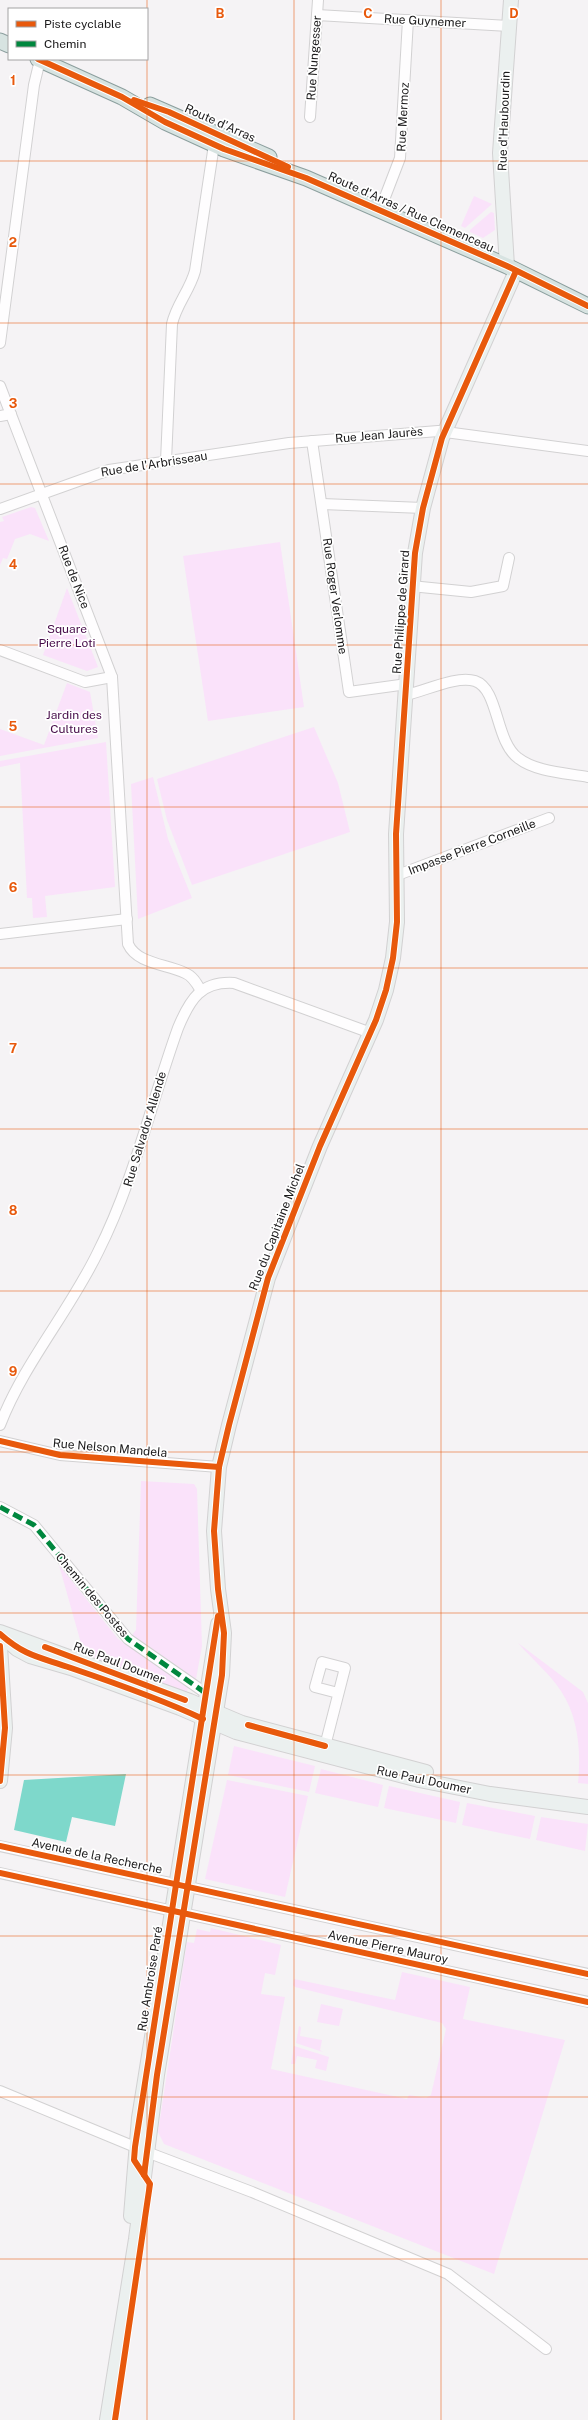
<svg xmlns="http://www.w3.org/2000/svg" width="588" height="2420" font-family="'Public Sans',sans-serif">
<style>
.green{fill:#fae2fa}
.water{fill:#7ed8cb}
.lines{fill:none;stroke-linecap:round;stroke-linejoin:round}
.street-casing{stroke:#d2d1d2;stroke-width:12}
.secondary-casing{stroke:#d2d1d2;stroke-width:16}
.primary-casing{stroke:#8c9f9e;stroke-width:17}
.street{stroke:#fefdfe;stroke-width:10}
.secondary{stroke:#ebf0ef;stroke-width:14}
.primary{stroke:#d7e3e1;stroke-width:15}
.quiet{stroke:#00873e;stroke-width:5;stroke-dasharray:10 5;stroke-linecap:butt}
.cycleway-casing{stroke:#fff;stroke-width:8}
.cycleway{stroke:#e8590c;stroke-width:6}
.grid{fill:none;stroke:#e8590c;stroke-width:1;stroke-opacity:0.55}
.labels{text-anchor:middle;stroke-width:3.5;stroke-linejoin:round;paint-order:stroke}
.street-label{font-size:12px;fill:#1b1a1b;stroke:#fff}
.park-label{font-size:12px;fill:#460b49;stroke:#fff}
.grid-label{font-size:13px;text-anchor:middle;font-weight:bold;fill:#e8590c;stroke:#fff;stroke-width:3.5;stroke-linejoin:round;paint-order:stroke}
</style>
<rect width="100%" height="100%" fill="#f5f3f5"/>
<!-- green -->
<g class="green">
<path d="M474,196L492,204L465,228L461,226Z"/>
<path d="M491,212L494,213L495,230L483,238L470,232V230Z"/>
<path d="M31,507L35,508L49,541L30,534L15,539L7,559L3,558L0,565V522L4,521L2,517Z"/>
<path d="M280,542L304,707L208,721L183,556Z"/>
<path d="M67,588L98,667L87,671L43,655Z"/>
<path d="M67,683L90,692L98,738L0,756V729L44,745Z"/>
<path d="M314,727L338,783L350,832L192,885L167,820L157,779Z"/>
<path d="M106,742L115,887L45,896L47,917L33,918L32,898H27L20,763L0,767V761Z"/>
<path d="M153,777L168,839L192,898L138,919L131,784Z"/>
<path d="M141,1481L194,1484L197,1489L202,1646L196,1679L132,1635L136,1630Z"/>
<path d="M59,1565L118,1639L189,1686L186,1693L84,1654Z"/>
<path d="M518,1643L583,1692L588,1703V1784L578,1783C581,1753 579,1718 561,1691C550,1674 532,1659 518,1643Z"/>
<path d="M234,1746L315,1766L309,1792L228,1775Z"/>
<path d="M321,1769L383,1785L378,1807L315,1793Z"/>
<path d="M227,1780L308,1796L285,1897L205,1879Z"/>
<path d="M389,1786L460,1802L456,1823L384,1808Z"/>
<path d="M467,1803L535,1816L530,1839L462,1825Z"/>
<path d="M541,1817L588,1824L585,1851L536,1840Z"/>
<path d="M211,1928L281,1945L275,1975L265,1973L261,1994L285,1997L271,2069L407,2099L409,2095L426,2098L431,2095L446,2029L442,2023L295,1987L293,1985L294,1979L395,2000L402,1972L470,1987L463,2019L565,2040L494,2274L164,2144L158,2132L187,1942L194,1943L197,1929L210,1932Z"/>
<path d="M321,2004L343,2009L339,2026L317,2022Z"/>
<path d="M299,2026L301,2027L300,2036L322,2040L320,2050L323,2052L296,2043Z"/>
<path d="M294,2046L329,2057L326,2071L315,2068L317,2060L297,2056L295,2064H291Z"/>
</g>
<!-- water -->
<path class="water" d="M126,1774L115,1826L72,1817L66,1842L14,1830L24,1780Z"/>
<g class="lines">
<!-- street casing -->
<g class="street-casing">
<g id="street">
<path d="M317,15L509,26"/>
<path d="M310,117L318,0"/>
<path d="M380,210L400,158L408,20"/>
<path d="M0,343L34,85L40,60"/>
<path d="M0,386L112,677L128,944C137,964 167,964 185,973C193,976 197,984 201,991"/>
<path d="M0,416L11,414"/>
<path d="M312,441L349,692L407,684"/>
<path d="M166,461L172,324C176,305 190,290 195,271L215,138"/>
<path d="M322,504L423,508"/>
<path d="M0,509L109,470L289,443L438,431L588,451"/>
<path d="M411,586L471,592L503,586L509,558"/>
<path d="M0,650L85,682L112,677"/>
<path d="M406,695C425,691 457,675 475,681C499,689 495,741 518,758C536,772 566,773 588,777"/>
<path d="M395,876L549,818"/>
<path d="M0,934L127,919"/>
<path d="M0,1425C24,1363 69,1312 98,1252C134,1181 151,1103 178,1028C190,999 201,981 234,983L371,1033"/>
<path d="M0,1441L60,1455L219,1467"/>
<path d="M0,1507L34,1525L128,1639L207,1694"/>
<path d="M325,1746L345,1668L322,1662L315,1687L338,1693"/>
<path d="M0,1846L588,1974"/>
<path d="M0,1873L588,2002"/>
<path d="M0,2091L152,2154L252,2192L448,2274L546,2349"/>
</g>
</g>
<!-- secondary casing -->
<g class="secondary-casing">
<g id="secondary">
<path d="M507,266L500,153L511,0"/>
<path d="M0,1632L190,1701L242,1723L426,1772"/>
<path d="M0,1634L17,1649L30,1656L71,1668L180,1708L236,1732L419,1780L490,1794L588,1807"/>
<path d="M0,1646L5,1728L0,1781"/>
<path d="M131,2216L139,2118L218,1624"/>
<path d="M107,2420L136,2239L157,2075L222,1675L224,1633L218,1589L214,1531L219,1467L229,1425L268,1278L320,1146L376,1020L386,990L393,958L397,922L396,834L415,553L423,508L442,438L516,271"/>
</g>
</g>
<!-- primary casing -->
<g class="primary-casing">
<g id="primary">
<path d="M0,41L9,45"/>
<path d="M38,59L122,97L165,122L224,149L306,178L507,266L588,306"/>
<path d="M150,105L269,157"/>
</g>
</g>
<!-- street -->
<use href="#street" class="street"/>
<!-- secondary -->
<use href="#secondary" class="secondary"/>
<!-- primary -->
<use href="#primary" class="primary"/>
<!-- quiet -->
<path class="quiet" d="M0,1507L34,1525L128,1639L207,1694"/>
<!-- cycleway casing -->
<g class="cycleway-casing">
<g id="cycleway">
<path d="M38,59L122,97L165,122L224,149L306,178L507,266L588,306"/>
<path d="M134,100L169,112L288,167"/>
<path d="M0,1441L60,1455L219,1467"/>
<path d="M0,1634C26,1657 40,1657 71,1668C115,1683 161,1699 203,1719"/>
<path d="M0,1646L5,1728L0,1781"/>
<path d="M45,1647L185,1700"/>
<path d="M248,1725L325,1746"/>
<path d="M0,1846L588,1974"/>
<path d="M0,1873L588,2002"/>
<path d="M144,2175L157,2075L222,1675L224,1633L218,1589L214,1531L219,1467L229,1425L268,1278L320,1146L376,1020L386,990L393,958L397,922L396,834L415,553L423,508L442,438L516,271"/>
<path d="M115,2420L150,2184L134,2160L135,2147L218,1616"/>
</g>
</g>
<!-- cycleway -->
<use href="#cycleway" class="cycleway"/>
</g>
<!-- grid -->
<path class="grid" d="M147,0V9M294,0V2420M441,0V2420M147,9V59M147,59V2420M0,161H588M0,323H588M0,484H588M0,645H588M0,807H588M0,968H588M0,1129H588M0,1291H588M0,1452H588M0,1613H588M0,1775H588M0,1936H588M0,2097H588M0,2259H588"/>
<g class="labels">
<!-- street labels -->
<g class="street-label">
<text transform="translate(425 21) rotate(3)" y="4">Rue Guynemer</text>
<text transform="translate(314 58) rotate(-86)" y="4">Rue Nungesser</text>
<text transform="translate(403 117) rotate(-87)" y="4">Rue Mermoz</text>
<text transform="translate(504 121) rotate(-88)" y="4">Rue d'Haubourdin</text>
<text transform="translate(220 123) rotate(24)" y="4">Route d'Arras</text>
<text transform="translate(411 212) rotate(24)" y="4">Route d'Arras / Rue Clemenceau</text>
<text transform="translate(379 435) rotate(-5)" y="4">Rue Jean Jaurès</text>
<text transform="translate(154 464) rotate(-9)" y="4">Rue de l'Arbrisseau</text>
<text transform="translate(74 577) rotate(69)" y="4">Rue de Nice</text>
<text transform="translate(335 596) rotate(82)" y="4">Rue Roger Verlomme</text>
<text transform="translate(401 612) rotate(-86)" y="4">Rue Philippe de Girard</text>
<text transform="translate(472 847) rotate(-21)" y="4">Impasse Pierre Corneille</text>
<text transform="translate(145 1129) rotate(-73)" y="4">Rue Salvador Allende</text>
<text transform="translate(277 1227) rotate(-69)" y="4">Rue du Capitaine Michel</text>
<text transform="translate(110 1448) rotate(5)" y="4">Rue Nelson Mandela</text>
<text transform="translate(92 1595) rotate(50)" y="4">Chemin des Postes</text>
<text transform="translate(119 1663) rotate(21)" y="4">Rue Paul Doumer</text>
<text transform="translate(424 1780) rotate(12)" y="4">Rue Paul Doumer</text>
<text transform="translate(97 1856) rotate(12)" y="4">Avenue de la Recherche</text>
<text transform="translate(388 1947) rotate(12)" y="4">Avenue Pierre Mauroy</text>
<text transform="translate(150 1979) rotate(-81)" y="4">Rue Ambroise Paré</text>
</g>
<!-- park labels -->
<g class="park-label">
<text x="67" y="633">Square<tspan x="67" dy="14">Pierre Loti</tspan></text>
<text x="74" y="719">Jardin des<tspan x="74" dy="14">Cultures</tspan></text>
</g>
</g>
<g class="grid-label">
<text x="220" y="18">B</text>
<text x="368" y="18">C</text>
<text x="514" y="18">D</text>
<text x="13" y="85">1</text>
<text x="13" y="247">2</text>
<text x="13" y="408">3</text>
<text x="13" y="569">4</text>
<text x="13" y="731">5</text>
<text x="13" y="892">6</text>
<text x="13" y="1053">7</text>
<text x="13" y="1215">8</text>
<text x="13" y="1376">9</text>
</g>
<!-- legend -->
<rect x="8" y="8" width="140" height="52" fill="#ffffff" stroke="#a4a3a4"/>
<rect x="16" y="21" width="20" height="6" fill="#e8590c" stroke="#a4a3a4"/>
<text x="44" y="28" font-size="12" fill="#1b1a1b">Piste cyclable</text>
<rect x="16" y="41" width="20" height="6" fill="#00873e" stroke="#a4a3a4"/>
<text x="44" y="48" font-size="12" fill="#1b1a1b">Chemin</text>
</svg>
